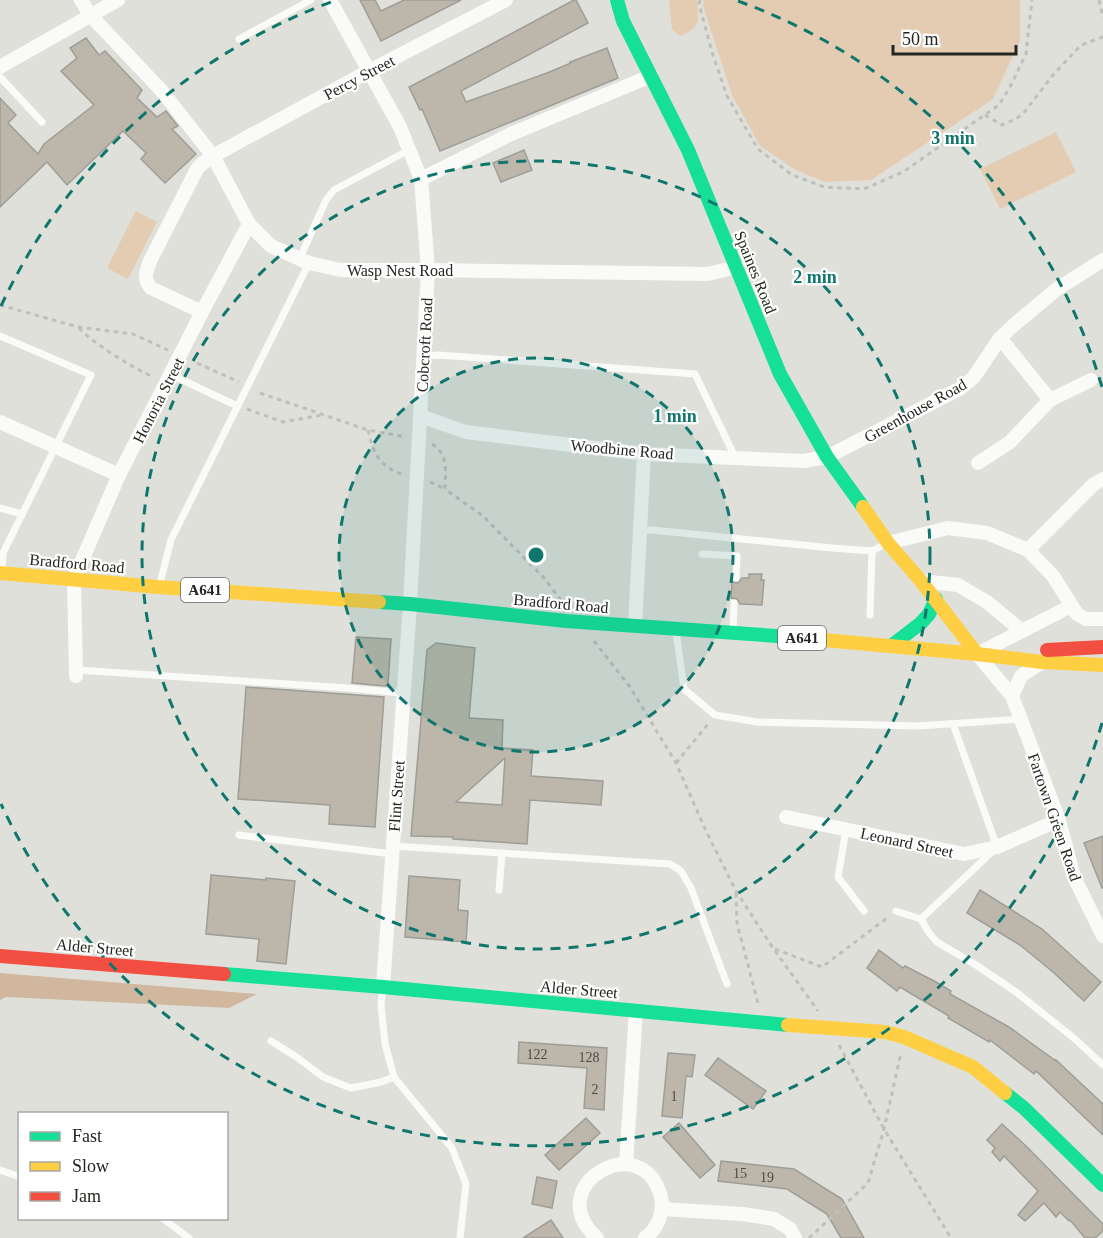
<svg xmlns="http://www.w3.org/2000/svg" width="1103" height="1238" font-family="'Times New Roman',serif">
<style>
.green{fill:#e4ccb2}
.forest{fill:#d0b79e}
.building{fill:#bcb7aa;stroke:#9e9d99;stroke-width:1.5;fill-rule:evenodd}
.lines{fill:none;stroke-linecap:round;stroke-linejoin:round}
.path{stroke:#bfbfbc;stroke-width:3;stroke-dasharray:4.5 4.5;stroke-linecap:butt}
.lane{stroke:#fafaf9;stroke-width:7}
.street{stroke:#fafaf9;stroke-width:14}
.fast{stroke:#16e098;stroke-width:14}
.slow{stroke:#ffcf43;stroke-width:14}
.jam{stroke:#f24e42;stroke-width:14}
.ring{fill:none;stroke:#0f766e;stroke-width:3;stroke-dasharray:10 8}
.labels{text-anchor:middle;stroke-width:4.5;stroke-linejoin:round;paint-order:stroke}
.number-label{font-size:14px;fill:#4b4a43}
.shield{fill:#fff;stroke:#666764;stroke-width:1.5}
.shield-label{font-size:15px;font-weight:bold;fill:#252621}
.street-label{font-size:16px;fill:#252621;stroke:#fff}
.centre{fill:#0f766e;stroke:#fff;stroke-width:3}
.ring-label{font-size:18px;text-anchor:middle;font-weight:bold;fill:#0f766e;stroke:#fff;stroke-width:4.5;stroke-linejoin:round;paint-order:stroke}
</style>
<rect width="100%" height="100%" fill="#e0e0da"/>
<!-- green -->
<g class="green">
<path d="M669,0H697C698,22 703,25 681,36L672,30Z"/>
<path d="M704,0H1020V41L993,99L871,180L824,182L794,169L760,146L732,95L703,6Z"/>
<path d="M1056,132L1076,172L1000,209L980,169Z"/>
<path d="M136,211L157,222L128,279L107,268Z"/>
</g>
<!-- forest -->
<path class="forest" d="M0,973L257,994L229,1008L6,997L0,1000Z"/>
<!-- building -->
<g class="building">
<path d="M360,0H375L381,11L404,0H461L381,41Z"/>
<path d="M574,0H576L588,23L461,91L466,102L547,73L571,63L570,62L607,48L618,78L440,151L422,109L420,110L409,87L492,44Z"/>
<path d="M86,38L99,55L105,51L142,90L137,98L157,117L166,111L178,126L172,129L196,154L165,183L141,159L146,153L123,131L67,185L47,162L0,207V98L16,115L8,123L38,154L44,144L94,105L61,71L77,58L70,48Z"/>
<path d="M524,150L532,170L501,182L493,163Z"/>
<path d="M749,574H762L761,580H764L762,605L740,604L737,599L731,598L732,582L738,583L742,578H749Z"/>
<path d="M356,637L391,639L388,685L385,686L352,683Z"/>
<path d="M436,643L475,648L469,718L503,720L502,748L533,750L531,776L603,781L601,805L530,800L527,844L453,839V837L411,836L427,650ZM505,758L502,805L456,802Z"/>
<path d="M246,687L384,697L375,827L329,824L330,805L238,799Z"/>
<path d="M1103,836V888H1102L1084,843Z"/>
<path d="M211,875L266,880V878L295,881L286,964L257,961L259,939L206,934Z"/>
<path d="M409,876L460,880L458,910L468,911L466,942L405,937Z"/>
<path d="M980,890L1042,929L1101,982L1084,1001L1053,972L1020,945L967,913Z"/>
<path d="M879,950L903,968L905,966L936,982L951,991L950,994L1009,1027L1056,1061V1060L1103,1104V1135L1036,1071L1034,1074L990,1040L989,1042L948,1018L949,1016L900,987L897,991L867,968Z"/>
<path d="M519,1042L607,1048L604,1110L584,1108L587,1068L518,1063Z"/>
<path d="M668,1053L695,1055L692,1077L686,1076L682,1118L662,1116Z"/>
<path d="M718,1058L766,1091L753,1109L705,1075Z"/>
<path d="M586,1118L600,1133L559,1170L545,1155Z"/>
<path d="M679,1123L715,1165L700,1178L663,1137Z"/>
<path d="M1002,1124L1026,1146L1095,1216L1103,1224V1231L1095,1238H1085L1070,1220L1069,1221L1060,1212L1056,1217L1044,1203L1025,1221L1018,1215L1038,1191L1004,1156L1000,1161L992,1152L995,1148L987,1140Z"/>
<path d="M721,1161L794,1169L842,1199L864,1238H841L827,1214L787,1189L718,1181Z"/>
<path d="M537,1177L557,1181L552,1208L532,1204Z"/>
<path d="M551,1220L563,1238H523Z"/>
</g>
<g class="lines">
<!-- path -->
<g class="path">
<path d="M700,0L699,4L712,52L727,96L758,149L792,175L824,187L864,189L903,172L999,105L1010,87L1026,54L1032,0"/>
<path d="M1099,0L1103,18"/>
<path d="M985,115L1002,125L1014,120L1023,114L1053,75L1081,45L1103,37"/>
<path d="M0,305L78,327L133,334L168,350"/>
<path d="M79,328C95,345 132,367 153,377"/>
<path d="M197,363L239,382"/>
<path d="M260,393L368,430L406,437"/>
<path d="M247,409L283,422L322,415"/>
<path d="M368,430C373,454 380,467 404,475"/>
<path d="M432,444C449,454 445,472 445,489L483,516L545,579L563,603"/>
<path d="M430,482L445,489"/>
<path d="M594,641L630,687L676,763L706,831L736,891L773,948L818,1011"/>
<path d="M676,763L708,724"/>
<path d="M736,893L737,923L759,1007"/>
<path d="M775,949L822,967L887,918"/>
<path d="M839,1045L884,1129L951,1238"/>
<path d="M809,1238L868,1183L884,1129L901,1053"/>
</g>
<!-- lane -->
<g class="lane">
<path d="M239,39L311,0"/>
<path d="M0,77L42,122"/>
<path d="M300,258L326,200L334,190L409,150"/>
<path d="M0,336L91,375L3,553L2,571"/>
<path d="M424,356L439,355L695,374L735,457"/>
<path d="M170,374L237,406"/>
<path d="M0,508L22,514"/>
<path d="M640,530H652L832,548L872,551L887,543"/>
<path d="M702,554L737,556L736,578"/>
<path d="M160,583L171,540L309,263"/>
<path d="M870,615L872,551"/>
<path d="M733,629L734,603"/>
<path d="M676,631L684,689L715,715L757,722L918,726L1021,719"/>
<path d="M77,670L347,688L403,693"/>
<path d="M953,724L997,847L921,919L929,933L937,942L976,965L1016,992L1075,1039L1103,1065"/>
<path d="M846,829L838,877L864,911"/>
<path d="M239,835L392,854"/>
<path d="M393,846L670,864L681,871L691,888L727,984"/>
<path d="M499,890L502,854"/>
<path d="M896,911L921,919"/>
<path d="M383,987L381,1005L385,1044L394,1077L452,1148L466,1184L460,1238"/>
<path d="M271,1041L298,1058L323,1077L351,1088L381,1082L394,1077"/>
<path d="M0,1170L20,1177"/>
<path d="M162,1218L189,1238"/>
</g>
<!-- street -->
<g class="street">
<path d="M81,0L90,15L161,90L213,156L249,224L271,246L309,263L340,270H428L708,274L737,267"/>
<path d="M330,0L400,127L421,179L428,270L410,604L383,987"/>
<path d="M0,67L118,0"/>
<path d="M421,179L511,134L651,76"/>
<path d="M202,312L151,288C143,279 146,272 150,261L197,169L202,164L213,156L369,71L506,0"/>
<path d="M1000,338L1050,400"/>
<path d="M420,416L466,432L644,454L803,461L827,457L961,388L974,377L1000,338L1015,324L1057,289L1103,260"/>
<path d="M0,422L119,475"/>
<path d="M978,463L1010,442L1050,400L1091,380"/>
<path d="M888,543L948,528L987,533L1028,550L1053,576L1077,614L1086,619H1103"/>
<path d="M1028,550L1094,484L1103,479"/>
<path d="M921,581L958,585L987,602L1022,631"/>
<path d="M1071,606L977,654L1012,696L1059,820L1074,877L1103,936"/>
<path d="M635,626L644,454"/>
<path d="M76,676L74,579L119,475L202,312L249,224"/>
<path d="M1012,696L1021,676L1042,662"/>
<path d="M786,817L964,854L997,847L1059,820"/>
<path d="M626,1164L636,1011"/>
<path d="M662,1209L743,1214L774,1219L790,1229L795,1238"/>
<path d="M597,1238C539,1186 643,1126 661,1197C664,1213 658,1228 645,1238"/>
</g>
<!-- fast -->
<g class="fast">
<path d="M617,0L623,21L688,150L780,374L827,457L863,507"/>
<path d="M379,602L410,604L566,621L791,637"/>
<path d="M891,646L921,623L929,614L936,599"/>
<path d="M224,974L383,987L788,1025"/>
<path d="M1005,1093L1024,1108L1103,1185"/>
</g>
<!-- slow -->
<g class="slow">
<path d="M863,507L888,543L921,581L977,654"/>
<path d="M0,573L158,587L379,602"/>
<path d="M791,637L977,654L1042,662L1103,665"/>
<path d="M788,1025L885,1032L904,1037L973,1067L1005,1093"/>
</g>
<!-- jam -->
<g class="jam">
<path d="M1047,650L1103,647"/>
<path d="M0,956L224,974"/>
</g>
</g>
<!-- distance rings -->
<circle cx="536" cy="555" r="197" fill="#0f766e" fill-opacity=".12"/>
<g class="ring">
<circle cx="536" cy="555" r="197"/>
<circle cx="536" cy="555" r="394"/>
<path d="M1102 723A590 590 0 0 1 1 804M1 306A590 590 0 0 1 334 1M738 1A590 590 0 0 1 1102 387"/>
</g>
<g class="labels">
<!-- number labels -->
<g class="number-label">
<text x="537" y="1059">122</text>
<text x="589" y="1062">128</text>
<text x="595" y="1094">2</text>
<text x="674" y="1101">1</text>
<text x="740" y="1178">15</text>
<text x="767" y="1182">19</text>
</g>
<!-- shield labels -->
<g class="shield">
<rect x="181" y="578" width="48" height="24" rx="4.5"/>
<rect x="778" y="626" width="48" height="24" rx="4.5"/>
</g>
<g class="shield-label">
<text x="205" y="595">A641</text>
<text x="802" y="643">A641</text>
</g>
<!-- street labels -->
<g class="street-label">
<text transform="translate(359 77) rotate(-28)" y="6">Percy Street</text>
<text x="400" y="276">Wasp Nest Road</text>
<text transform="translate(756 272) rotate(68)" y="6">Spaines Road</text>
<text transform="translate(424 345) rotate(-87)" y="6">Cobcroft Road</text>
<text transform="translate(158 400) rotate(-63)" y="6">Honoria Street</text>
<text transform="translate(915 410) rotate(-29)" y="6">Greenhouse Road</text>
<text transform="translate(622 449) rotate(5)" y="6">Woodbine Road</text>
<text transform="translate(77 563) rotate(5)" y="6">Bradford Road</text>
<text transform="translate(561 603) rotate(5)" y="6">Bradford Road</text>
<text transform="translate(396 796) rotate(-86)" y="6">Flint Street</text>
<text transform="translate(1055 817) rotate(71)" y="6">Fartown Green Road</text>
<text transform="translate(907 842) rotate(12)" y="6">Leonard Street</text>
<text transform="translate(95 947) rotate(5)" y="6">Alder Street</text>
<text transform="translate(579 989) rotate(5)" y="6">Alder Street</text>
</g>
</g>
<circle cx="536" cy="555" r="9" class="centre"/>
<g class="ring-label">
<text x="953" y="144">3 min</text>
<text x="815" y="283">2 min</text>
<text x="675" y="422">1 min</text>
</g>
<!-- legend -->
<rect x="18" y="1112" width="210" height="108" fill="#ffffff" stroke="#a8a8a6" stroke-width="1.5"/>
<rect x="30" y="1132" width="30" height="9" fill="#16e098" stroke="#a8a8a6" stroke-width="1.5"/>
<text x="72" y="1142" font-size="18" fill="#252621">Fast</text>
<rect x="30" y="1162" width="30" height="9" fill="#ffcf43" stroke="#a8a8a6" stroke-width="1.5"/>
<text x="72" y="1172" font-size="18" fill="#252621">Slow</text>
<rect x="30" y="1192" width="30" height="9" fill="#f24e42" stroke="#a8a8a6" stroke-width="1.5"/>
<text x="72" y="1202" font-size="18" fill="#252621">Jam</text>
<!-- scale -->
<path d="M893 45v9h123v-9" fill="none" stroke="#252621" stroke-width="3"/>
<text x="902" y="45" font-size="18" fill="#252621" stroke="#ffffff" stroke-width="4.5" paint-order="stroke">50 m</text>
</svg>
